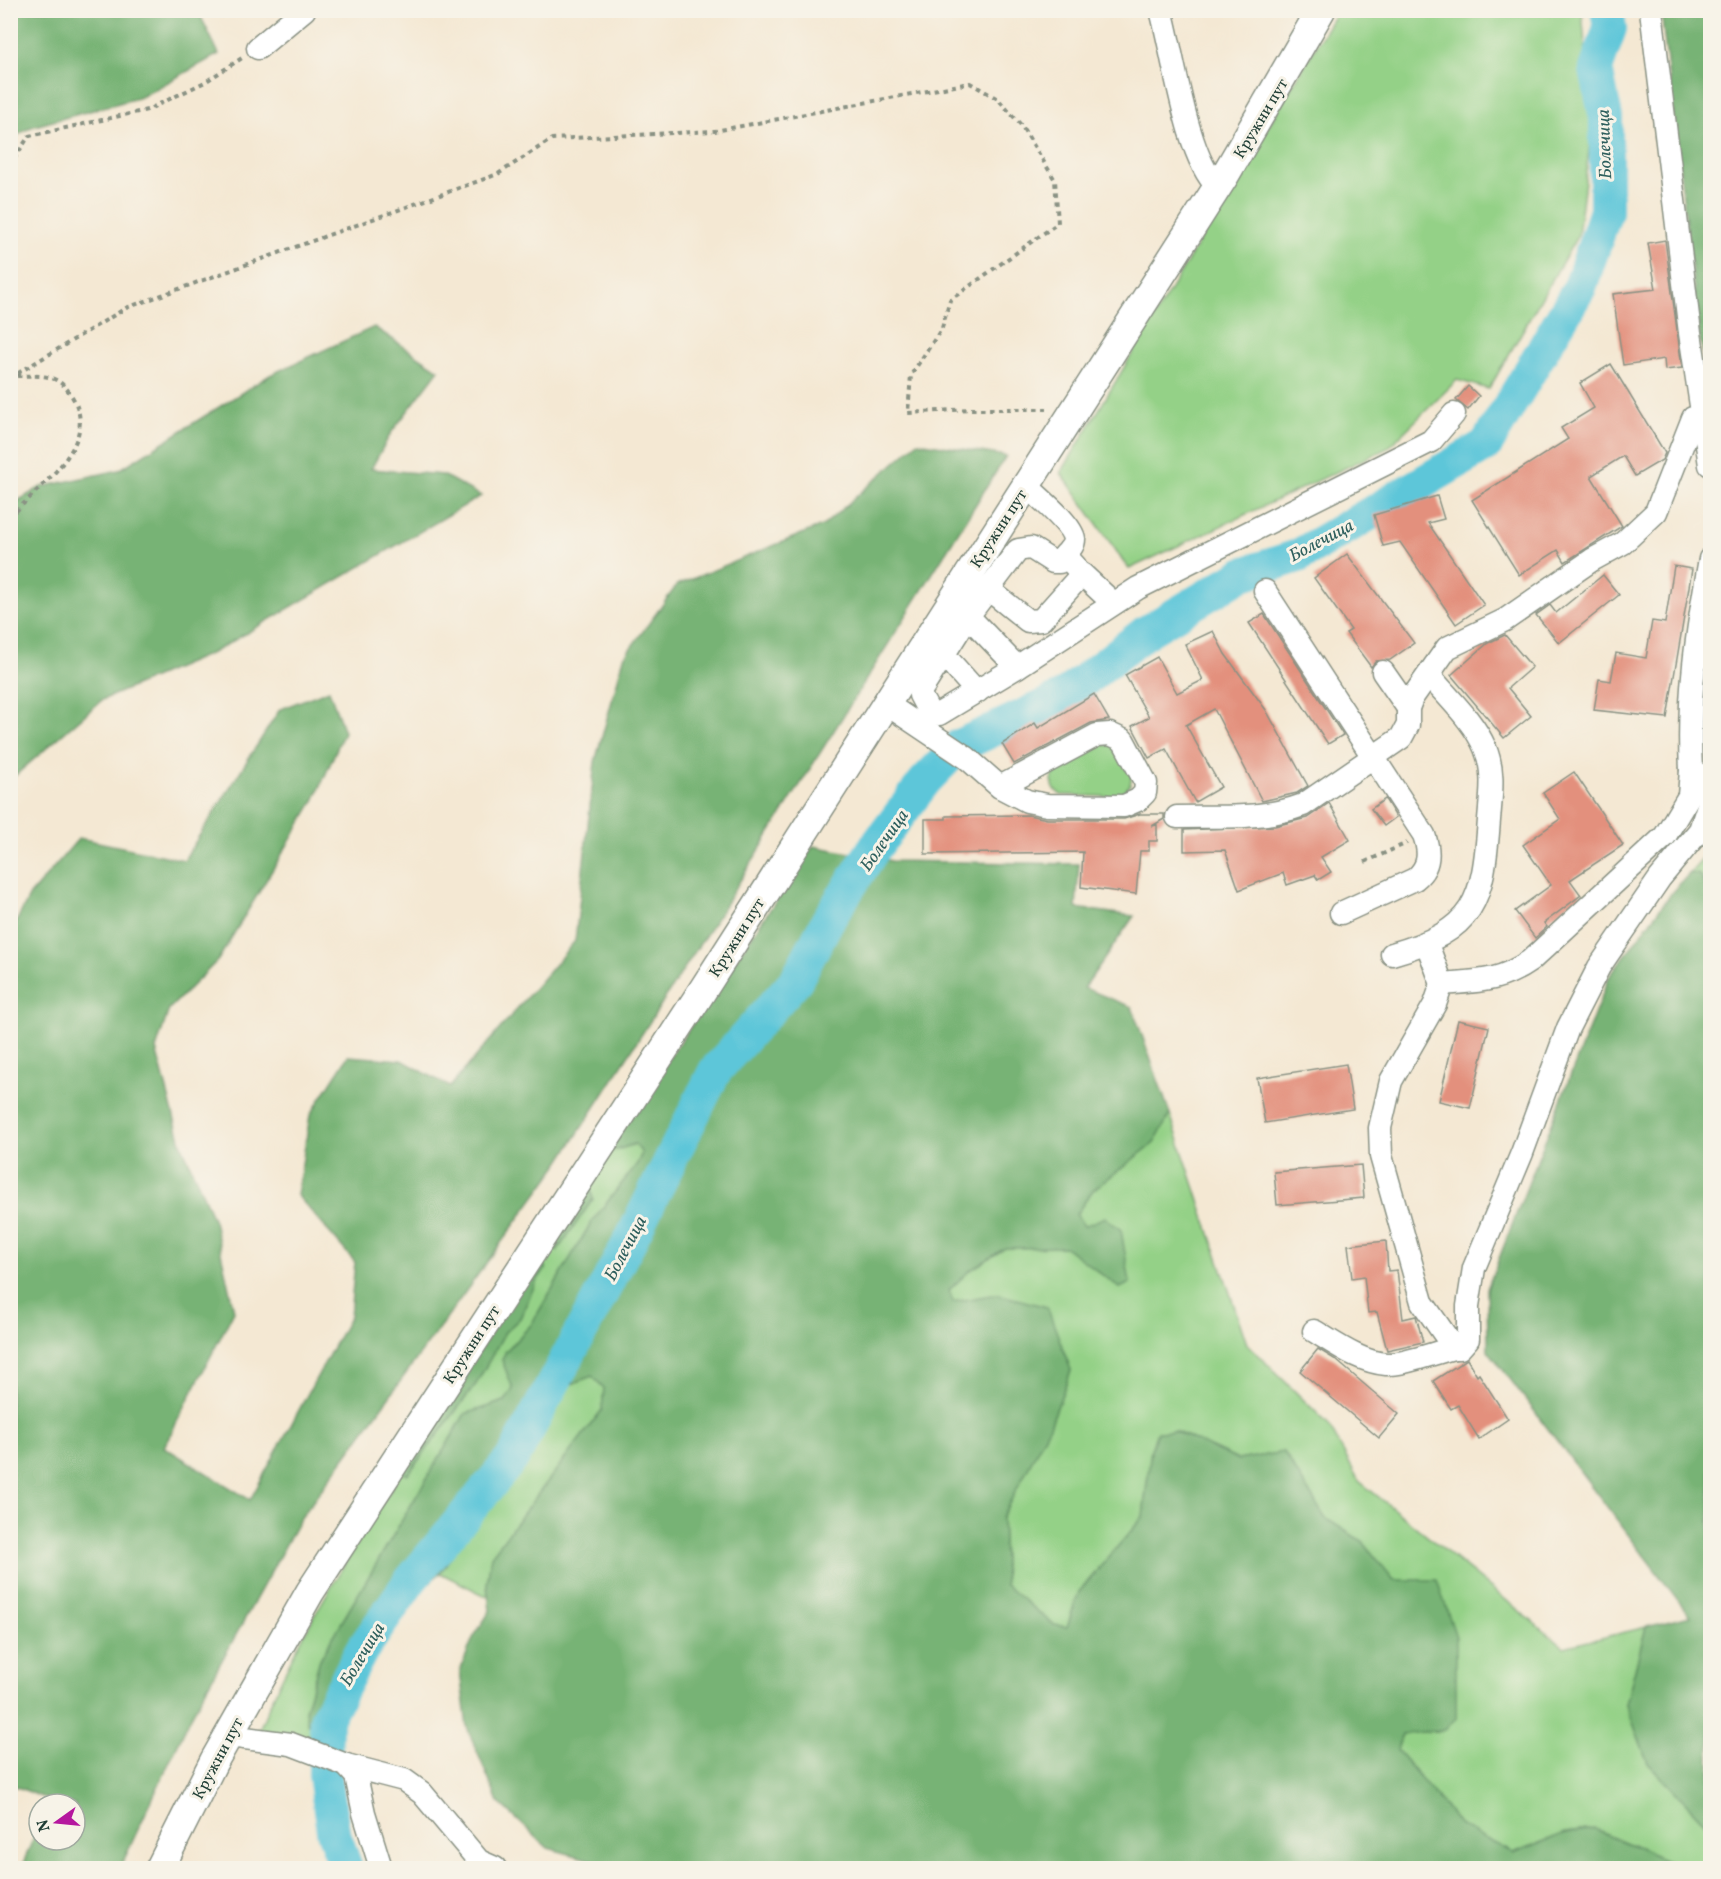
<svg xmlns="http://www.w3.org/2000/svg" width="1721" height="1879" font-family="Vollkorn,serif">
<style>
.green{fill:#94d187;stroke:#5a875e;stroke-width:1.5}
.forest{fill:#77b374;stroke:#4b7854;stroke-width:1.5}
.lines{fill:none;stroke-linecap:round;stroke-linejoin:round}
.river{stroke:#5dc6d9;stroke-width:34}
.building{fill:#e3907d}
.minor-casing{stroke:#8a9284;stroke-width:25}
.major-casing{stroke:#8a9284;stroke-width:31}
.path{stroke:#8a9284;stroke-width:4;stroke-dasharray:4.5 4.5;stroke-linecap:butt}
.minor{stroke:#fff;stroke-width:22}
.major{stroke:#fff;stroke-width:28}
.labels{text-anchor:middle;stroke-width:6;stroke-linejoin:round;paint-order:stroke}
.street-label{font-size:16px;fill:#1f3d34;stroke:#f7f3e8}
.water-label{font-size:18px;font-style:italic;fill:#2e5f5d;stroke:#f7f3e8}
</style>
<rect width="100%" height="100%" fill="#f7f3e8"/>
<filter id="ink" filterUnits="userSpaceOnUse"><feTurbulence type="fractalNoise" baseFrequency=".0167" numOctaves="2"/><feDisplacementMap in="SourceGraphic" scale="12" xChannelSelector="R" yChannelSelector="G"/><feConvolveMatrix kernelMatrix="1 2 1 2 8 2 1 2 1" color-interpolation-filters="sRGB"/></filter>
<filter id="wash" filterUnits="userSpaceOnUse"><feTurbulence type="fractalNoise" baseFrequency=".008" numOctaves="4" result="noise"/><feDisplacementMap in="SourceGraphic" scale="24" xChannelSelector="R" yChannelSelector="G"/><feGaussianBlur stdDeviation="1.35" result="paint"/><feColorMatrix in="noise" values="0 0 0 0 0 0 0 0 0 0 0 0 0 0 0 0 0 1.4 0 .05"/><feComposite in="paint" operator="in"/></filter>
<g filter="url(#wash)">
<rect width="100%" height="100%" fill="#f4e8d3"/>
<!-- green -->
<g class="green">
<path d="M1337,11H1582L1592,127L1578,235L1489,389L1457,380L1388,448L1129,569L1061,473Z"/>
<path d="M1092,743L1116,746L1132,775L1130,785L1118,797L1061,795L1054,789L1052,780L1054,773Z"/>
<path d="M1710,842V898L1700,875L1690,873L1701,861Z"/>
<path d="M1170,1114L1247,1344L1328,1424L1359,1481L1564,1647L1646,1627L1626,1704L1648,1763L1710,1828V1868H1685L1595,1829L1566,1833L1513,1853L1461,1826L1397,1750L1402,1734L1445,1730L1394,1581L1363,1542L1325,1518L1284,1452L1238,1460L1175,1431L1157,1432L1151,1450L1143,1517L1079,1592L1067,1627L1054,1625L1005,1585L1002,1517L1050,1426L1071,1370L997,1294L952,1302L949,1290L969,1271L1005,1248L1065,1247L1120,1288L1076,1214L1093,1190L1154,1143Z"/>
<path d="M635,1144L642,1153L637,1164L591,1223L531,1325L506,1351L502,1360L514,1389L505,1401L465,1414L320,1659L305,1711L308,1724L333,1725L337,1754L259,1730C296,1638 349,1556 401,1473L408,1474L476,1384L505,1332L520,1318L536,1282L546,1268L536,1261L593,1199L584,1188L610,1145L617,1150Z"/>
<path d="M592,1376L604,1388L602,1410L491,1556L487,1584L488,1597L440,1573L522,1451L550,1392Z"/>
</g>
<!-- forest -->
<g class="forest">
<path d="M11,10L198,11L219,54L141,97L31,127L11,139Z"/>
<path d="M1661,11H1710V390L1700,340Z"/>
<path d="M374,327L439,370L391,433L371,469L443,475L481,496L214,652L102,700L11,779V505L41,487L119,470L270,375Z"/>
<path d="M918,442L1006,456L716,919L557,1166L300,1519L190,1718L120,1868H21L39,1825V1840H75V1804H48L49,1800L10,1784V934L30,895L79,838L184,860L280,709L329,690L344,732L314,801L218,960L169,1009L156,1049L181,1143L214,1221L234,1311L164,1447L250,1500L350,1316L355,1262L297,1195L310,1115L348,1056L402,1060L450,1087L575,941L595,762L624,657L677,585L824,525Z"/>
<path d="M813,846L892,861L1079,864L1076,908L1134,916L1084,988L1132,1007L1170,1114L1154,1143L1093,1190L1076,1214L1084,1226L1105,1217L1121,1230L1130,1283L1120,1288L1065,1247L1005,1248L969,1271L949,1290L953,1302L997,1294L1047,1307L1071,1370L1050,1426L1002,1517L1005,1585L1054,1625L1067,1627L1079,1592L1143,1517L1151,1450L1157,1432L1174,1431L1238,1460L1284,1452L1325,1518L1363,1542L1394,1580H1437L1456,1637V1718L1445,1730L1402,1734L1397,1750L1461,1826L1513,1853L1566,1833L1595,1829L1685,1868H620L548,1848L498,1802L467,1727L460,1671L473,1638L490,1611L487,1584L491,1556L602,1410L604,1388L592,1376L550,1392L522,1451L440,1573L397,1612L333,1725L308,1724L305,1711L320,1659L465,1414L505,1401L513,1389L502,1360L506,1351L531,1325L591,1223L637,1164L642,1153L635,1144L617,1150H611L610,1145Z"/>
<path d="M1690,873L1700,875L1710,898V1828L1648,1763L1626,1704L1646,1627L1690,1616L1488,1350L1487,1289L1609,977L1673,891Z"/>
<path d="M584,1188L591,1191L593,1199L557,1251L546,1245Z"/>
<path d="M536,1261L546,1267L536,1282L520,1318L505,1332L476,1384L408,1474L401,1473Z"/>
</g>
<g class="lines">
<!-- river -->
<path class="river" d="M346,1868L333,1831L325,1774L326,1719L362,1650L410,1581L514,1456L631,1239L715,1071L796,980L828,920L873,850L925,781L959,746L1063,697L1146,632L1243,574L1298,556L1486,445L1580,287L1606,211V118L1596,69L1610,28L1607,10"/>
</g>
<g id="blocks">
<!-- building -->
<g class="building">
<path d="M1665,240L1682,368L1665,370L1664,359L1623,365L1613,294L1656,289L1648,243Z"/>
<path d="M1611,364L1665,453L1662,460L1635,476L1623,456L1591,476L1622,526L1565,562L1558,550L1519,575L1472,500L1568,439L1561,428L1594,408L1580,383Z"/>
<path d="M1468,386L1479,396L1468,410L1456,400Z"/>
<path d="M1437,496L1444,519L1428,523L1484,605L1456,624L1400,542L1383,546L1374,515Z"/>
<path d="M1347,554L1414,643L1390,660L1376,661L1371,667L1346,633L1351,630L1314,578Z"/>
<path d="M1674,566L1692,569L1667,718L1594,710L1599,679L1611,681L1616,653L1646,658L1652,621L1665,623Z"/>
<path d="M1603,575L1619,595L1559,643L1536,615L1550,605L1556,613Z"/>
<path d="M1264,614L1343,735L1328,744L1249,623Z"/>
<path d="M1213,631L1225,654L1266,710L1308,786L1297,793L1262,801L1214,709L1186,725L1221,787L1195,802L1166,749L1149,758L1132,726L1149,717L1125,675L1157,657L1177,693L1203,680L1185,644Z"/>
<path d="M1505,635L1532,667L1508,688L1531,716L1504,738L1451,675L1488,643Z"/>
<path d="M1094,694L1109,720L1091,723L1014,764L1002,744L1035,723L1038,728Z"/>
<path d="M1574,772L1623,845L1570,880L1581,895L1544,923L1547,927L1535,938L1515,911L1551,885L1523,845L1560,819L1543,793Z"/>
<path d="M1385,799L1396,817L1384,826L1371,809Z"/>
<path d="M1329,803L1350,840L1321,857L1331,872L1318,880L1315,875L1287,885L1283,873L1239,890L1225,850L1184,851V830L1275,826L1307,818Z"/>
<path d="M1140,814H1164V819L1152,826L1157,825V841H1149V851H1140L1136,894L1081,887L1083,852L925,854V819H946V816L1028,815L1047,819H1124Z"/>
<path d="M1458,1020L1489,1027L1470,1108L1439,1101Z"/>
<path d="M1346,1064L1353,1109L1265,1123L1257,1078Z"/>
<path d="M1361,1165L1364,1198L1277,1205L1274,1172Z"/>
<path d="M1386,1241L1388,1271L1397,1270L1403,1319L1416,1316L1423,1342L1387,1350L1377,1312L1368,1313L1364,1276L1352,1278L1348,1245Z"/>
<path d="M1318,1349L1336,1360L1399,1414L1379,1438L1300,1371Z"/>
<path d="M1467,1359L1477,1376L1479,1374L1508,1419L1479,1439L1458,1405L1451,1409L1433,1381Z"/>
</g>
</g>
</g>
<g filter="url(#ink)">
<use href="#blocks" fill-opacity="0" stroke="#8a9284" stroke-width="1.5"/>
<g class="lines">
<!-- minor casing -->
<g class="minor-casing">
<g id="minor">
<path d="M1161,10C1174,56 1186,156 1217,186"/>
<path d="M1651,10L1690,333L1710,465"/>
<path d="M258,48L304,10"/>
<path d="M1026,485C1037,496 1072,524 1074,539C1074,546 1069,550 1065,555L1075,566"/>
<path d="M1065,555L1059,562H1053L1031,548L1018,550L968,616L922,689L920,695L929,712L939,714L1017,667L1138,588L1431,441L1454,414"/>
<path d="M987,588L1028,621L1041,620L1082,574L1112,602"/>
<path d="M1265,591L1424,835C1430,852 1430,867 1415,879L1341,913"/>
<path d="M968,616L1017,667"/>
<path d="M944,655L977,692"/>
<path d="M1383,672L1408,708"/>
<path d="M885,703L967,758L1000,787L1027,801L1047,805L1124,806L1138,800L1145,793L1146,783L1123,740L1110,734L1097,735L1000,787"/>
<path d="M1177,817C1219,816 1263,820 1303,805L1401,738L1408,725V708L1412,698L1447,648L1505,620L1592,560L1623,543L1656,512L1693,418L1704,417"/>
<path d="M1427,944L1442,984L1435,1004L1391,1081L1380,1128L1381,1156L1422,1302L1454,1348H1460L1468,1339V1306L1474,1268L1522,1153L1568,1028L1599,967L1660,878L1700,830L1709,803L1706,778L1691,770C1687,696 1697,631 1710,559"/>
<path d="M1392,954C1476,930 1483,902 1489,820C1491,795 1495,771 1485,748C1473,720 1448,698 1429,675"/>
<path d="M1442,984C1478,981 1500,982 1530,961L1665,836L1689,796L1691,770"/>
<path d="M1314,1331C1336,1344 1360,1362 1386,1364C1404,1365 1436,1352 1454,1348"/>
<path d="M229,1736L291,1744L346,1765L404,1780L422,1793L479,1861L495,1868"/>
<path d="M346,1765L356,1776L364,1813L381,1868"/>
</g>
</g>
<!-- major casing -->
<g class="major-casing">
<path id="major" d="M160,1868L214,1761L310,1592L697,999L1224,177L1321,10"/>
</g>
<!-- path -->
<g class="path">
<path d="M10,194L15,184L14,159L29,136L147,110L205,82L242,58"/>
<path d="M10,378L126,308L498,174L552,139L715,131L970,83L998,99L1021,125L1055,180L1058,223L950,300L942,328L911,375L908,413L969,409H1047"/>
<path d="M10,518C36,487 99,447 74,400C59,372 44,376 15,376"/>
<path d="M1365,862L1407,843"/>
</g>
<!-- minor -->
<use href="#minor" class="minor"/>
<!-- major -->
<use href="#major" class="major"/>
</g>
</g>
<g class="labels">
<!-- street labels -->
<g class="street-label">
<text transform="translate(1260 118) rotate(-59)" y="6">Кружни пут</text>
<text transform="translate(998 528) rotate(-57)" y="6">Кружни пут</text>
<text transform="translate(736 937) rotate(-58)" y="6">Кружни пут</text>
<text transform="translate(471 1344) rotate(-57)" y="6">Кружни пут</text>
<text transform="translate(217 1758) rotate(-62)" y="6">Кружни пут</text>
</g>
<!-- water labels -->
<g class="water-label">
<text transform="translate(1604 144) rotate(-92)" y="6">Болечица</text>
<text transform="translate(1321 540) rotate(-28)" y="6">Болечица</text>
<text transform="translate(884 840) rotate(-55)" y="6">Болечица</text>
<text transform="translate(625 1248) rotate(-62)" y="6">Болечица</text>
<text transform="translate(362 1654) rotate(-59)" y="6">Болечица</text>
</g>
</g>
<!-- margin -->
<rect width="1721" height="1879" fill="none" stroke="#f7f3e8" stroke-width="36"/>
<!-- north arrow -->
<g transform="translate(57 1822) rotate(255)"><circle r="28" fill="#f7f3e8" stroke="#a1aaa0" stroke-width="1.5"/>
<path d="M0-4.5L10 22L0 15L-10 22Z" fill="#b5179e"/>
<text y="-9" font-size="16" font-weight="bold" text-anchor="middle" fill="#1f3d34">N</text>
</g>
</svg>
